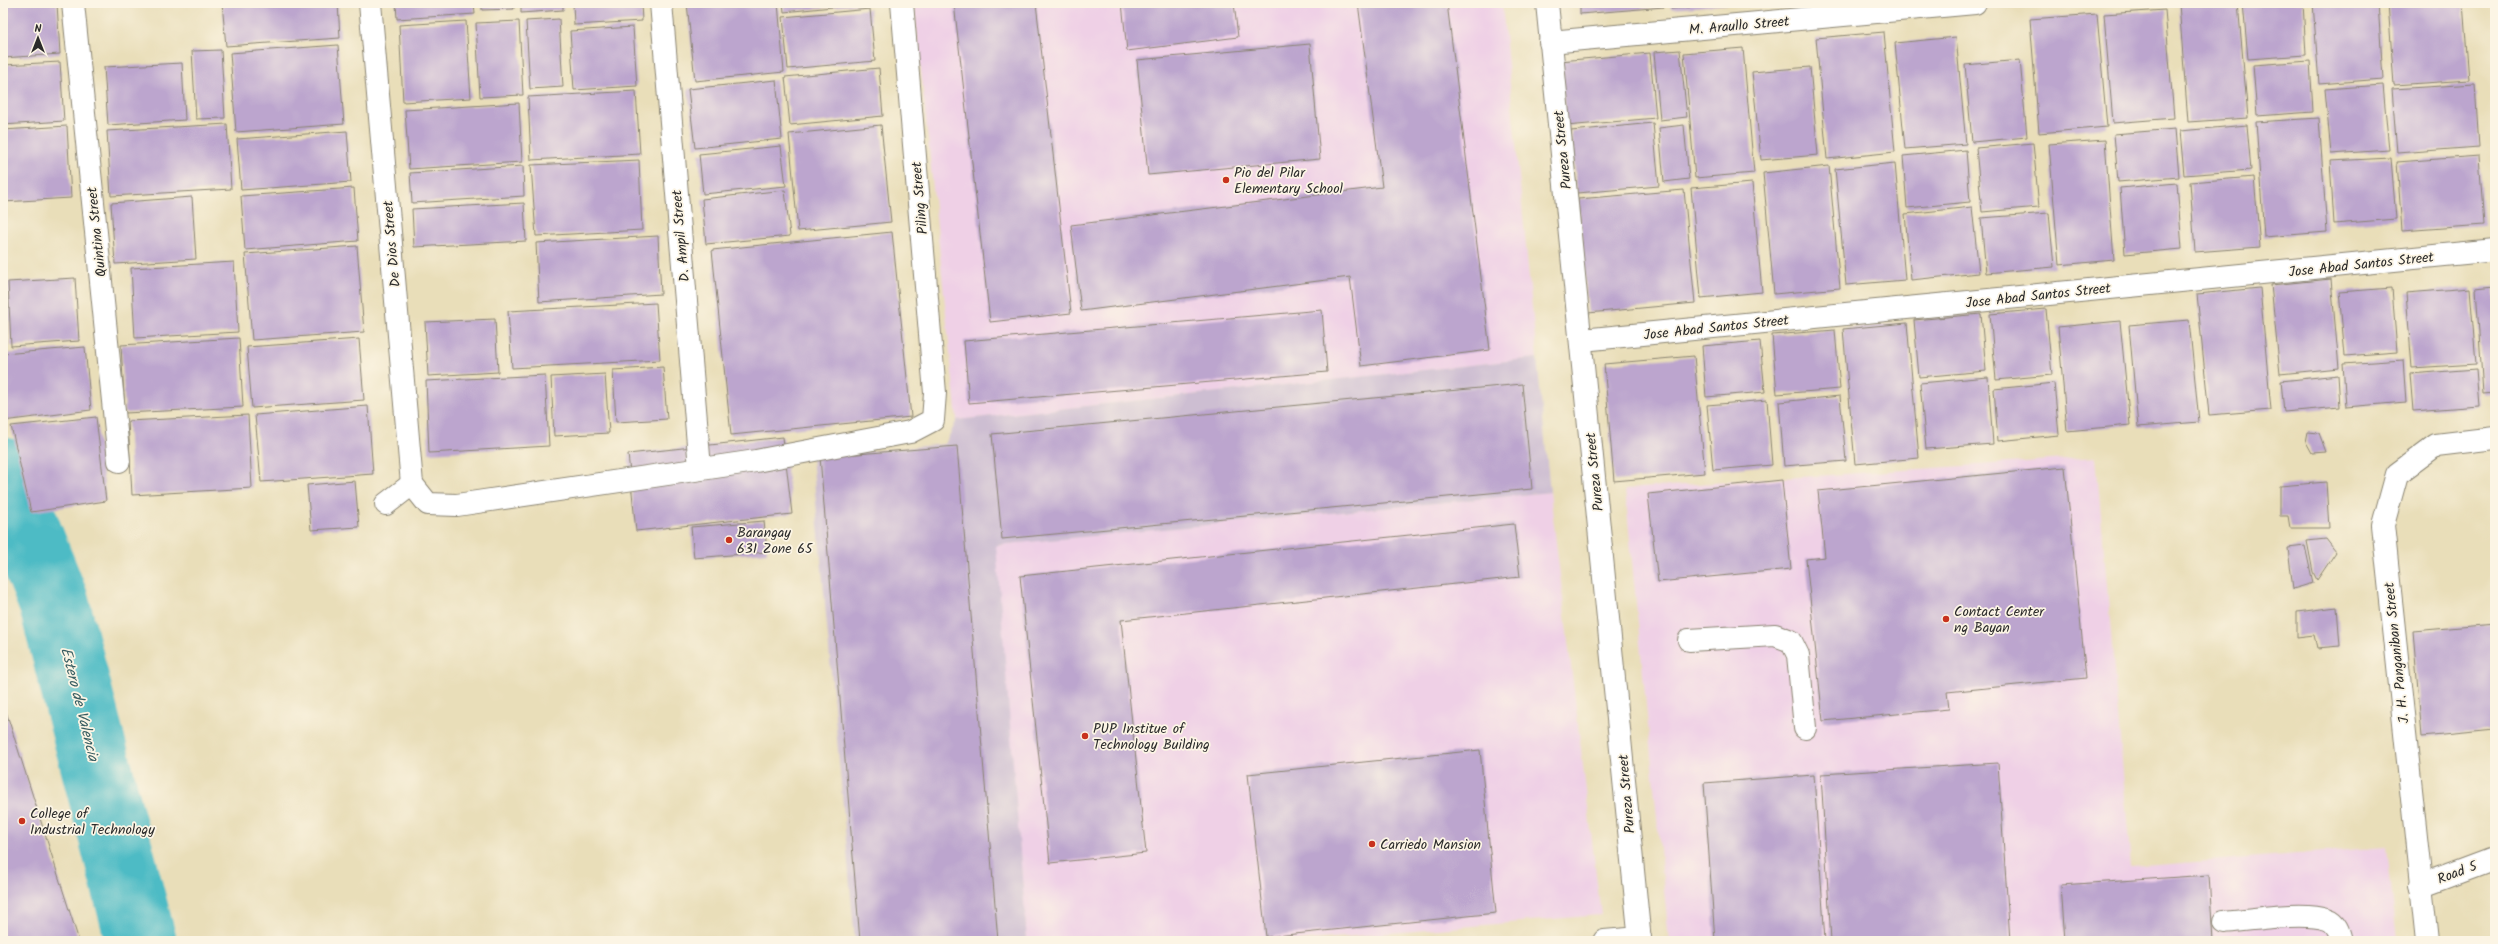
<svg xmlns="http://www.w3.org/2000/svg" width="2498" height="944" font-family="Kalam,sans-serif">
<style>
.built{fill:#efd0e6}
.industrial{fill:#cdbed2}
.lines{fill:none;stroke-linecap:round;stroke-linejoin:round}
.river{stroke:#4dbbc5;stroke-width:71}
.building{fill:#bca5ce}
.minor-casing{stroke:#8a8472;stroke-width:24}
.minor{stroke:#fff;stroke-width:22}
.poi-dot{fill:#c8321e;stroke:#fcf5e5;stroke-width:1.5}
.labels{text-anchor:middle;stroke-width:3.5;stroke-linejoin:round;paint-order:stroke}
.street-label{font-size:14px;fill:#2b2b2b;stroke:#fcf5e5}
.poi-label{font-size:14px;fill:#2b2b2b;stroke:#fcf5e5;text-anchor:start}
.water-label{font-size:15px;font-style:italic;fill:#375d61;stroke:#fcf5e5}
</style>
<rect width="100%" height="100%" fill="#fcf5e5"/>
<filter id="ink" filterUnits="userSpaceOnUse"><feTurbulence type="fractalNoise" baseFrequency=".025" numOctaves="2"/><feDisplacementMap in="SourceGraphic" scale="8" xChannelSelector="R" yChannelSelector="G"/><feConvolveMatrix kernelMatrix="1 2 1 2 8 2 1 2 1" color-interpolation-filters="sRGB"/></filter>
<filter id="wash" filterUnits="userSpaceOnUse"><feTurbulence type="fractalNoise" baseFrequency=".012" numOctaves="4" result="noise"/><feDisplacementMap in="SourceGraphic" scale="16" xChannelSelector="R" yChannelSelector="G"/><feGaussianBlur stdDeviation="0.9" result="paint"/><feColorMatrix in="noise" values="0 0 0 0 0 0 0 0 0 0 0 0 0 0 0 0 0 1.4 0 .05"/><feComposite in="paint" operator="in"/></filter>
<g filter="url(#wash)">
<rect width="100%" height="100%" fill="#e9deb9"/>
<!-- built -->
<g class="built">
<path d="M914,3H1502L1537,358L957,420Z"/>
<path d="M2096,457L2131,867L2387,847L2397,941H1669L1625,489Z"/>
<path d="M1550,492L1601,915L1299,941H1027L995,545Z"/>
</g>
<!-- industrial -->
<path class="industrial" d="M1537,358L1550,492L996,545L1027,941H855L812,457L945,444L957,420Z"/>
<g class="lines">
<!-- river -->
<path class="river" d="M3,473L54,603L141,941"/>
</g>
<g id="blocks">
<!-- building -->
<g class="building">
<path d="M3,3H57L60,54L3,58Z"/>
<path d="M222,3H338L340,38L226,46Z"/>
<path d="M396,3H474L475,14L397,19Z"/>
<path d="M482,3H513L514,9L482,10Z"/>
<path d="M521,3H563V10L521,13Z"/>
<path d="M573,3H641L642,21L574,25Z"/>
<path d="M687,3H778L784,72L695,81Z"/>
<path d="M783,3H861V4L784,12Z"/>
<path d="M954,3H1036L1071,313L990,322Z"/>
<path d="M1122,3H1234L1238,37L1127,51Z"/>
<path d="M1358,3H1447L1490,350L1361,366L1350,277L1081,311L1071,225L1382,187Z"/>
<path d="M1580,3H1664V7L1580,14Z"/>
<path d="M1670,3H1729V4L1671,9Z"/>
<path d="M2197,3H2238L2248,118L2188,122L2179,4Z"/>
<path d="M2243,3H2303L2306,55L2248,59Z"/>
<path d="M2313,3H2378L2383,79L2319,84Z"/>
<path d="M2388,3H2463L2469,80L2394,85Z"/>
<path d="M870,9L875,61L788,69L783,17Z"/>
<path d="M2165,10L2174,118L2113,123L2104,14Z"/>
<path d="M2097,14L2107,127L2039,133L2030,19Z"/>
<path d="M559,19L563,87L530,89L526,21Z"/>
<path d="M466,21L471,98L403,102L399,25Z"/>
<path d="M519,21L523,95L480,97L476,23Z"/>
<path d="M633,27L637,86L574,90L570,31Z"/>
<path d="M1884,32L1895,152L1827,159L1816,38Z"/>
<path d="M1956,37L1966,144L1905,149L1895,43Z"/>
<path d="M1310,44L1320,159L1148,175L1137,60Z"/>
<path d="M338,45L344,124L236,132L230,53Z"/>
<path d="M1743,48L1754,173L1695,178L1684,53Z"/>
<path d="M221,50L225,118L196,119L192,51Z"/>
<path d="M1680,50L1687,117L1660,120L1654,52Z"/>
<path d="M1650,53L1656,118L1566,126L1560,61Z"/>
<path d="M2020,60L2027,137L1972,142L1965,65Z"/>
<path d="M2310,61L2313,112L2257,116L2253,65Z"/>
<path d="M60,62L64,121L3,125V65Z"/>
<path d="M182,63L185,120L108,125L104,67Z"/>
<path d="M1810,67L1818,155L1761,160L1752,72Z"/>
<path d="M879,68L883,116L790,125L785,77Z"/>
<path d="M776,80L782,139L695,148L688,89Z"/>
<path d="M2475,84L2479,147L2397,153L2392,89Z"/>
<path d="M2383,85L2389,150L2331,154L2325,89Z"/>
<path d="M636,91L640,154L531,160L528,97Z"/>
<path d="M519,103L522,162L409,169L405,110Z"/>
<path d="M2319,118L2327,232L2264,237L2256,122Z"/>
<path d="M1653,123L1659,186L1577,193L1571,131Z"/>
<path d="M227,124L231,189L111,196L107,131Z"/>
<path d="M881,125L891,222L798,231L789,134Z"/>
<path d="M1684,125L1689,179L1664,182L1659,128Z"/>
<path d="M2247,125L2251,170L2184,175L2180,131Z"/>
<path d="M67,126L71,198L3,202V130Z"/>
<path d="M2175,129L2179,177L2118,182L2114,134Z"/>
<path d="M347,131L351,182L241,190L237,139Z"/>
<path d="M2105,140L2114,260L2059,265L2049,144Z"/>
<path d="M2033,143L2039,207L1982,212L1976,148Z"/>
<path d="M781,146L786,186L703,194L699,154Z"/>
<path d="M1966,150L1970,202L1907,208L1903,156Z"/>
<path d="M2479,156L2484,225L2402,231L2397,162Z"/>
<path d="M2391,158L2396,219L2334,224L2330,161Z"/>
<path d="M639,160L642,230L536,236L531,165Z"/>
<path d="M1895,163L1905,280L1846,285L1835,169Z"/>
<path d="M523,166L524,196L412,203L410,173Z"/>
<path d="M1829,166L1840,288L1774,294L1763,173Z"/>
<path d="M2254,177L2260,247L2195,252L2190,182Z"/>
<path d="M1752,183L1762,292L1701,298L1691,188Z"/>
<path d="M2177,183L2182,249L2125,254L2120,188Z"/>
<path d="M354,188L358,241L245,250L241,196Z"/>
<path d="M785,190L790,236L706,244L702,199Z"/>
<path d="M1684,190L1695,303L1588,313L1578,199Z"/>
<path d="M192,197L196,259L115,264L111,203Z"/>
<path d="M524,203L526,241L414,247L412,209Z"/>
<path d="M1972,207L1979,273L1911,280L1905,214Z"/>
<path d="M2049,213L2054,267L1986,273L1981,218Z"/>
<path d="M892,232L911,417L731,435L712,250Z"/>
<path d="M658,236L661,294L539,302L536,243Z"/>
<path d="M357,246L364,332L252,340L245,254Z"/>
<path d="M234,262L238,332L135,338L131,268Z"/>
<path d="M75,278L79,341L11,346L8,282Z"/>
<path d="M2331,279L2339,368L2280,374L2271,285Z"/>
<path d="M2495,286V393L2483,394L2476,288Z"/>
<path d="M2260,288L2271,410L2209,415L2197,294Z"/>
<path d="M2392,288L2397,352L2345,356L2339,292Z"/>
<path d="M2470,288L2476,364L2412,368L2406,293Z"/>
<path d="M656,303L660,360L512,368L508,311Z"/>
<path d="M2046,309L2052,375L1996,380L1990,314Z"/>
<path d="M1322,310L1327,372L969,403L964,341Z"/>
<path d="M1981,314L1986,371L1919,377L1914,320Z"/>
<path d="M495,319L498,372L428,376L425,322Z"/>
<path d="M2189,320L2199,422L2138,427L2129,325Z"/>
<path d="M2120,321L2130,425L2067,431L2058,327Z"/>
<path d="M1907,323L1919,458L1855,464L1843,329Z"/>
<path d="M1835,330L1840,389L1777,394L1772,335Z"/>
<path d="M239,338L243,407L125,413L121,345Z"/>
<path d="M359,339L364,400L252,408L247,347Z"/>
<path d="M1760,341L1765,392L1706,397L1702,346Z"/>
<path d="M85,347L91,410L3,421V354Z"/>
<path d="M1694,356L1705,473L1614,481L1604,364Z"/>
<path d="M2403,360L2406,402L2346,407L2343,364Z"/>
<path d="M663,367L667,419L616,422L613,370Z"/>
<path d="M2476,369L2479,406L2413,411L2410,374Z"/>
<path d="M605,374L609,433L554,436L551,377Z"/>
<path d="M545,375L549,446L429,453L426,381Z"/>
<path d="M2338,375L2340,407L2284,412L2281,381Z"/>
<path d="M1988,377L1993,444L1926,449L1920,383Z"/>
<path d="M2054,383L2059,435L1998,441L1994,389Z"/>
<path d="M1522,384L1532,489L1002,539L992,434Z"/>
<path d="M1840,396L1846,461L1784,466L1779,402Z"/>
<path d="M1767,400L1772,465L1713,470L1707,405Z"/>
<path d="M368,406L373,474L261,482L255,415Z"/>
<path d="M248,415L252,488L132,495L128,421Z"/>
<path d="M96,417L106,501L31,512L11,426Z"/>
<path d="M2308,432L2319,433L2326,452L2312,453L2306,442Z"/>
<path d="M783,437L792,514L636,531L628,454Z"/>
<path d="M957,446L998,941H860L820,457Z"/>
<path d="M2065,467L2086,678L1947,692L1949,709L1823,721L1806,559L1825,557L1818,491Z"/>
<path d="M1782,480L1791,569L1658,582L1648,494Z"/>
<path d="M355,481L359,527L311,530L307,485Z"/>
<path d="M2326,482L2329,528H2290L2288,516H2280V486Z"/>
<path d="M764,521L767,552L694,558L691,527Z"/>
<path d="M1514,524L1520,577L1121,620L1146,853L1050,863L1020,576Z"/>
<path d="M2326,539L2336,552L2317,580L2313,572L2307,541Z"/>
<path d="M2305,546L2313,583L2293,589L2288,548Z"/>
<path d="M2337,607L2340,646L2317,648L2314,635L2297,637V612Z"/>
<path d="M2495,624V730L2422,737L2413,631Z"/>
<path d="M3,702L79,941H3Z"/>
<path d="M1480,750L1496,913L1266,937L1248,774Z"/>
<path d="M1998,763L2010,941H1831L1821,774Z"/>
<path d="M1814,775L1825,941H1715L1704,783Z"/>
<path d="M2209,875L2213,941H2065L2061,885Z"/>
</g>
</g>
</g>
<g filter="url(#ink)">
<use href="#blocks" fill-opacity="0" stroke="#8a8472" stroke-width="1"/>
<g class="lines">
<!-- minor casing -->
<g class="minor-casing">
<g id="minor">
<path d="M73,3L119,461"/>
<path d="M370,3L412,484"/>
<path d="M661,3L700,468"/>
<path d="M1547,3L1640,941"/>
<path d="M1550,42L1975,3"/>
<path d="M1582,340L2495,250"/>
<path d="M386,504L412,484L428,504L457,505L756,461L910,432L933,420L935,393L902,3"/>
<path d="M1689,640L1775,635L1791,641L1798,655L1805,728"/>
<path d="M2420,886L2495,858"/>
<path d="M2224,922C2250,920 2304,911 2327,919C2337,922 2340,932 2342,941"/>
<path d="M1604,941L1640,938"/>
<path d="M2427,941L2383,525L2397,474L2436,445L2495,438"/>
</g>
</g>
<!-- minor -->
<use href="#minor" class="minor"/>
</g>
</g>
<!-- markers -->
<g class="poi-dot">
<circle cx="1226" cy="180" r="4"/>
<circle cx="729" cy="540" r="4"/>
<circle cx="1946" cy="619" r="4"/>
<circle cx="1085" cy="736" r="4"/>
<circle cx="22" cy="821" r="4"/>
<circle cx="1372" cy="844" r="4"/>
</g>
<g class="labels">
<!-- street labels -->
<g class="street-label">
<text transform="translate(1739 25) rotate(-5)" y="5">M. Araullo Street</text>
<text transform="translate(1562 150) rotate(-96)" y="5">Pureza Street</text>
<text transform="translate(919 198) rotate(-95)" y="5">Piling Street</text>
<text transform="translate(96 232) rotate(-96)" y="5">Quintina Street</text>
<text transform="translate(680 236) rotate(-95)" y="5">D. Ampil Street</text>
<text transform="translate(391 244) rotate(-95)" y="5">De Dios Street</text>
<text transform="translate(2361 264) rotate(-6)" y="5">Jose Abad Santos Street</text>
<text transform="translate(2038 295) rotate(-6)" y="5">Jose Abad Santos Street</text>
<text transform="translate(1716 327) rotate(-6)" y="5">Jose Abad Santos Street</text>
<text transform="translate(1594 472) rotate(-96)" y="5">Pureza Street</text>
<text transform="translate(2396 653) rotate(-96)" y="5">J. H. Panganiban Street</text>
<text transform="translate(1626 794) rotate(-95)" y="5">Pureza Street</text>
<text transform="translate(2457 872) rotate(-21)" y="5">Road 5</text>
</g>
<!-- poi labels -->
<g class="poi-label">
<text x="1234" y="177">Pio del Pilar<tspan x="1234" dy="16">Elementary School</tspan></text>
<text x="737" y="537">Barangay<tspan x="737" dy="16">631 Zone 65</tspan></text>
<text x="1954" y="616">Contact Center<tspan x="1954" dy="16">ng Bayan</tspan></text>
<text x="1093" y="733">PUP Institue of<tspan x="1093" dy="16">Technology Building</tspan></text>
<text x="30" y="818">College of<tspan x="30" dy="16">Industrial Technology</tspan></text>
<text x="1380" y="849">Carriedo Mansion</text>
</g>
<!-- water labels -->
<g class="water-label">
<text transform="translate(80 704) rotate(76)" y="5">Estero de Valencia</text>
</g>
</g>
<!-- margin -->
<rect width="2498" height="944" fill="none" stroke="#fcf5e5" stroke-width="16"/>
<!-- north arrow -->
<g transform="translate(38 38)" stroke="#fcf5e5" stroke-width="3" paint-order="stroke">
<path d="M0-3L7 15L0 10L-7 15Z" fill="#2b2b2b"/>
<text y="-6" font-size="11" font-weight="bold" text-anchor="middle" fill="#2b2b2b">N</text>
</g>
</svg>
